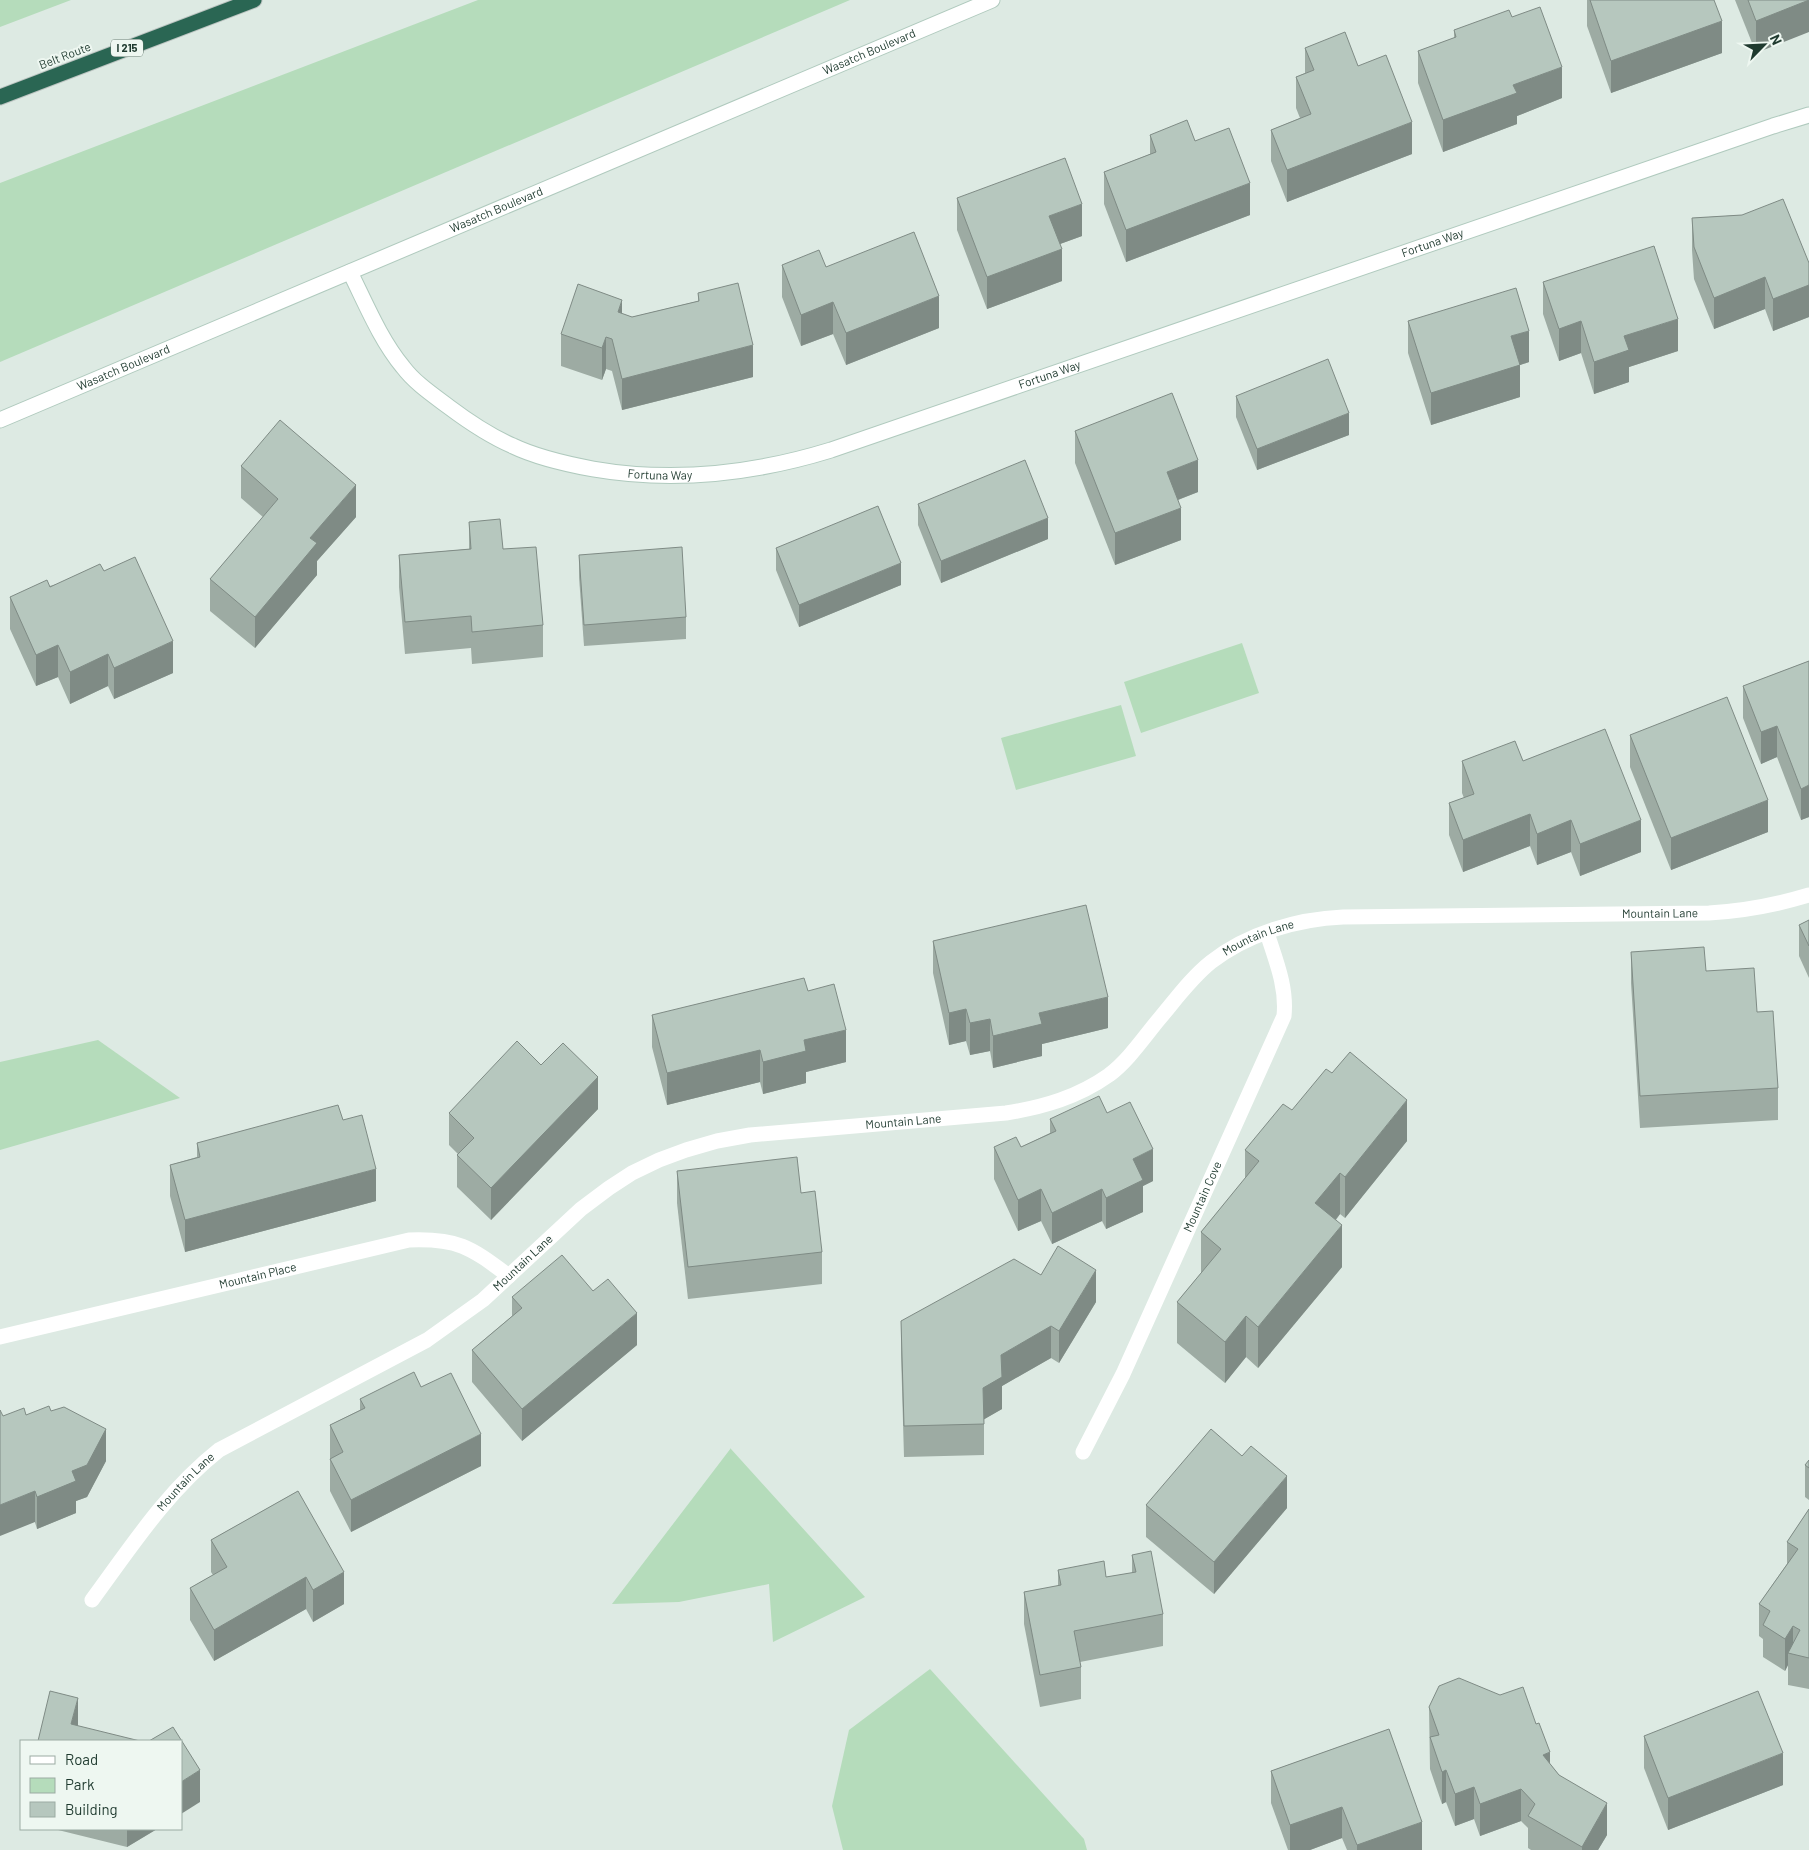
<svg xmlns="http://www.w3.org/2000/svg" width="1809" height="1850" font-family="Barlow,sans-serif">
<style>
.green{fill:#b5dcbb}
.lines{fill:none;stroke-linecap:round;stroke-linejoin:round}
.secondary-casing{stroke:#b0cabe;stroke-width:17}
.highway-casing{stroke:#bcc4c1;stroke-width:17}
.street{stroke:#fff;stroke-width:15}
.secondary{stroke:#fff;stroke-width:15}
.highway{stroke:#2a6653;stroke-width:15}
.wall{fill:#9daba3}
.shaded-wall{fill:#7f8b85}
.building{fill:#b6c7be;stroke:#7f8b85}
.labels{text-anchor:middle;stroke-width:4;stroke-linejoin:round;paint-order:stroke}
.shield{fill:#eef7f1;stroke:#5d7369;stroke-width:1}
.shield-label{font-size:11px;font-weight:bold;fill:#1f3a2f}
.street-label{font-size:12px;fill:#1f3a2f;stroke:#eef7f1}
</style>
<rect width="100%" height="100%" fill="#ddeae3"/>
<!-- green -->
<g class="green">
<path d="M0,0H71L0,27Z"/>
<path d="M478,0H850L0,362V183Z"/>
<path d="M1242,643L1259,693L1141,733L1124,682Z"/>
<path d="M1121,705L1136,756L1016,790L1001,738Z"/>
<path d="M98,1040L180,1098L0,1150V1062Z"/>
<path d="M731,1448V1449L865,1597L773,1642L769,1584L679,1602L612,1604Z"/>
<path d="M930,1669L1084,1839L1087,1850H843L832,1806L849,1730Z"/>
</g>
<g class="lines">
<!-- secondary casing -->
<g class="secondary-casing">
<g id="secondary">
<path id="s4" d="M350,272C366,304 380,339 403,367C415,383 433,395 449,407C469,422 490,436 513,446C538,458 566,464 593,469C674,483 753,474 831,450L1773,126L1809,115"/>
<path id="s5" d="M0,420L992,0"/>
</g>
</g>
<!-- highway casing -->
<g class="highway-casing">
<path id="highway" d="M0,97L254,0"/>
</g>
<!-- street -->
<g class="street">
<path id="s1" d="M0,1337L409,1240C459,1238 471,1248 509,1276"/>
<path id="s2" d="M1083,1452L1123,1374L1284,1016C1287,987 1276,961 1267,933"/>
<path id="s3" d="M92,1600C131,1547 167,1491 219,1450L427,1340L483,1300L581,1209L609,1188L632,1173L659,1160L686,1150L717,1141L750,1135L1006,1113C1044,1107 1078,1097 1109,1075C1129,1060 1144,1037 1160,1018C1176,999 1191,978 1211,962C1248,933 1298,919 1343,917L1709,913C1744,911 1776,905 1809,895"/>
</g>
<!-- secondary -->
<use href="#secondary" class="secondary"/>
<!-- highway -->
<use href="#highway" class="highway"/>
</g>
<!-- wall -->
<g class="wall">
<path d="M1587,0H1714L1722,53L1611,93L1587,26Z"/>
<path d="M1735,0H1809L1756,53Z"/>
<path d="M1512,17L1562,98L1517,116V124L1443,152L1418,83V51L1454,38V30Z"/>
<path d="M1305,48L1412,154L1287,202L1271,161V130L1300,118L1296,108V77L1305,73Z"/>
<path d="M1150,135L1250,215L1126,262L1104,204V172L1150,154Z"/>
<path d="M957,198L1082,236L1060,244L1062,281L987,309L957,230Z"/>
<path d="M1742,215L1809,263V317L1773,331L1765,309L1714,329L1694,279L1692,250V218Z"/>
<path d="M782,265L826,267L939,328L846,365L833,334L801,346L782,297Z"/>
<path d="M1543,282L1678,351L1629,367V382L1594,394L1581,353L1559,361L1543,314Z"/>
<path d="M698,293L753,377L622,410L612,371L606,369L602,380L561,366V334L622,314L632,317L698,301Z"/>
<path d="M1408,321L1529,362L1520,365V397L1431,425L1408,353Z"/>
<path d="M1236,396L1349,435L1257,470L1236,417Z"/>
<path d="M1075,431L1198,492L1178,500L1181,540L1115,565L1075,463Z"/>
<path d="M241,466L356,517L317,561V575L255,648L210,611V579L263,517L241,498Z"/>
<path d="M918,504L1048,539L941,583L918,525Z"/>
<path d="M469,522L503,549L543,625V657L472,664L471,648L405,654L399,587V555L469,549Z"/>
<path d="M776,548L901,585L799,627L776,570Z"/>
<path d="M579,555L686,617V639L584,646L579,577Z"/>
<path d="M104,571L173,673L114,699L108,686L70,704L58,677L36,686L10,629V597Z"/>
<path d="M1809,661V817L1801,820L1777,757L1761,764L1743,718V686Z"/>
<path d="M1630,735L1768,832L1671,870L1630,767Z"/>
<path d="M1462,761H1523L1641,852L1580,876L1571,852L1537,865L1530,846L1463,872L1449,835V803L1464,798L1462,793Z"/>
<path d="M1809,920V978L1799,956V925Z"/>
<path d="M933,941L1108,1028L1042,1044V1056L993,1068L990,1051L970,1055L966,1041L949,1045L933,973Z"/>
<path d="M1631,952L1706,971L1757,1012L1778,1088V1120L1640,1128L1631,983Z"/>
<path d="M808,991L846,1062L806,1072V1083L763,1094L760,1082L667,1105L652,1047V1015Z"/>
<path d="M541,1065L598,1109L491,1220L457,1187V1155L458,1154L449,1145V1113Z"/>
<path d="M1292,1110L1407,1141L1345,1218L1340,1214L1336,1220L1342,1267L1258,1368L1246,1357L1225,1383L1177,1343V1302L1201,1273V1232L1245,1179V1150Z"/>
<path d="M1107,1113L1153,1181L1143,1186V1212L1106,1229L1102,1221L1052,1244L1041,1221L1018,1231L994,1179V1147H1021L1050,1133V1119Z"/>
<path d="M343,1120L376,1201L185,1252L170,1196V1165L197,1157V1143Z"/>
<path d="M677,1171L801,1193L822,1252V1284L688,1299L677,1203Z"/>
<path d="M1041,1275L1096,1302L1059,1363L1051,1358L1002,1386V1409L984,1419V1455L904,1457L901,1353V1321Z"/>
<path d="M512,1297L637,1345L522,1441L472,1382V1350L512,1316Z"/>
<path d="M421,1387L481,1466L351,1532L330,1491V1425L360,1410V1399Z"/>
<path d="M51,1411L106,1461L87,1497L76,1501V1513L37,1529L3,1416L26,1415Z"/>
<path d="M1809,1460V1500L1805,1497V1465Z"/>
<path d="M298,1491L344,1604L313,1622L306,1609L214,1661L190,1620V1588L213,1575L211,1572V1540Z"/>
<path d="M1146,1505L1287,1508L1214,1594L1146,1537Z"/>
<path d="M1809,1509V1689L1788,1685V1665L1785,1671L1763,1657V1639L1759,1636V1604L1787,1564V1542Z"/>
<path d="M1132,1555L1163,1614V1646L1080,1662L1081,1667V1699L1040,1707L1024,1624V1592L1058,1586V1570L1106,1577L1132,1573Z"/>
<path d="M1429,1707L1550,1764L1559,1775L1607,1835L1598,1850H1531L1528,1848V1828L1521,1821L1480,1836L1474,1819L1455,1826L1446,1802L1442,1804L1430,1769Z"/>
<path d="M1389,1729L1422,1850H1347L1342,1838L1310,1850H1288L1271,1803V1771Z"/>
<path d="M1644,1736L1783,1785L1668,1830L1644,1768Z"/>
<path d="M54,1829H157L127,1847Z"/>
</g>
<!-- shaded-wall -->
<g class="shaded-wall">
<path d="M1809,0V32L1756,53V21Z"/>
<path d="M1722,21V53L1611,93V61Z"/>
<path d="M1562,67V98L1517,116V124L1443,152V120L1513,85Z"/>
<path d="M1412,122V154L1287,202V170Z"/>
<path d="M1250,183V215L1126,262V230Z"/>
<path d="M1082,204V236L1049,248V216Z"/>
<path d="M1062,249V281L987,309V277Z"/>
<path d="M1765,277V309L1714,329V298Z"/>
<path d="M1809,285V317L1773,331V299Z"/>
<path d="M939,296V328L846,365V333Z"/>
<path d="M622,300V332L618,312Z"/>
<path d="M833,302V334L801,346V315Z"/>
<path d="M1678,319V351L1629,367V382L1594,394V362L1624,336Z"/>
<path d="M1581,321V353L1559,361V329Z"/>
<path d="M1529,331V362L1520,365V397L1431,425V393L1511,336Z"/>
<path d="M606,337V369L602,380V348Z"/>
<path d="M753,345V377L622,410V379Z"/>
<path d="M1349,413V435L1257,470V449Z"/>
<path d="M1198,460V492L1167,504V472Z"/>
<path d="M356,485V517L317,561V575L255,648V617L310,538Z"/>
<path d="M1181,508V540L1115,565V533Z"/>
<path d="M1048,518V539L941,583V561Z"/>
<path d="M901,563V585L799,627V605Z"/>
<path d="M173,641V673L114,699V668Z"/>
<path d="M58,645V677L36,686V655Z"/>
<path d="M108,654V686L70,704V672Z"/>
<path d="M1777,726V757L1761,764V732Z"/>
<path d="M1809,785V817L1801,820V789Z"/>
<path d="M1768,800V832L1671,870V838Z"/>
<path d="M1530,814V846L1463,872V840Z"/>
<path d="M1571,820V852L1537,865V834Z"/>
<path d="M1641,820V852L1580,876V844Z"/>
<path d="M1108,997V1028L1042,1044V1056L993,1068V1036L1039,1013Z"/>
<path d="M966,1009V1041L949,1045V1013Z"/>
<path d="M990,1019V1051L970,1055V1023Z"/>
<path d="M846,1030V1062L806,1072V1083L763,1094V1062L804,1040Z"/>
<path d="M760,1050V1082L667,1105V1073Z"/>
<path d="M598,1077V1109L491,1220V1188Z"/>
<path d="M1407,1100V1141L1345,1218V1177Z"/>
<path d="M1153,1149V1181L1143,1186V1212L1106,1229V1198L1133,1159Z"/>
<path d="M376,1169V1201L185,1252V1220Z"/>
<path d="M1340,1173V1214L1315,1245V1203Z"/>
<path d="M1041,1189V1221L1018,1231V1200Z"/>
<path d="M1102,1189V1221L1052,1244V1213Z"/>
<path d="M1342,1225V1267L1258,1368V1327Z"/>
<path d="M1096,1270V1302L1059,1363V1331Z"/>
<path d="M637,1313V1345L522,1441V1409Z"/>
<path d="M1246,1316V1357L1225,1383V1342Z"/>
<path d="M1051,1326V1358L1002,1386V1409L983,1420V1388L1001,1355Z"/>
<path d="M106,1429V1461L87,1497L76,1501V1513L37,1529V1497L72,1471Z"/>
<path d="M481,1434V1466L351,1532V1500Z"/>
<path d="M1287,1476V1508L1214,1594V1562Z"/>
<path d="M35,1491V1522L0,1536V1505Z"/>
<path d="M344,1572V1604L313,1622V1590Z"/>
<path d="M306,1577V1609L214,1661V1630Z"/>
<path d="M1793,1626V1654L1788,1653V1665L1785,1671V1639Z"/>
<path d="M78,1698V1729L71,1724Z"/>
<path d="M1550,1752V1784L1543,1755Z"/>
<path d="M1783,1753V1785L1668,1830V1798Z"/>
<path d="M200,1770V1802L181,1814V1782Z"/>
<path d="M1446,1770V1802L1442,1804V1772Z"/>
<path d="M1474,1787V1819L1455,1826V1794Z"/>
<path d="M1521,1789V1821L1480,1836V1804Z"/>
<path d="M1607,1803V1835L1598,1850H1582V1847Z"/>
<path d="M1342,1807V1838L1310,1850H1290V1825Z"/>
<path d="M1422,1822V1850H1357V1845Z"/>
<path d="M127,1829H157L127,1847Z"/>
</g>
<!-- building -->
<g class="building">
<path d="M1590,0H1714L1722,21L1611,61Z"/>
<path d="M1748,0H1809L1756,21Z"/>
<path d="M1540,7L1562,67L1513,85L1517,93L1443,120L1418,51L1456,37L1454,30L1509,10L1512,17Z"/>
<path d="M1345,32L1358,66L1386,55L1412,122L1287,170L1271,130L1311,114L1296,77L1314,70L1305,48Z"/>
<path d="M1187,120L1195,141L1229,128L1250,183L1126,230L1104,172L1156,152L1150,135Z"/>
<path d="M1065,158L1082,204L1049,216L1062,249L987,277L957,198Z"/>
<path d="M1783,199L1809,263V285L1773,299L1765,277L1714,298L1694,247L1692,218L1742,215Z"/>
<path d="M914,232L939,296L846,333L833,302L801,315L782,265L819,250L826,267Z"/>
<path d="M1654,246L1678,319L1624,336L1629,350L1594,362L1581,321L1559,329L1543,282Z"/>
<path d="M738,283L753,345L622,379L612,339L606,337L602,348L561,334L578,284L622,300L618,312L632,317L699,301L698,293Z"/>
<path d="M1516,288L1529,331L1511,336L1520,365L1431,393L1408,321Z"/>
<path d="M1328,359L1349,413L1257,449L1236,396Z"/>
<path d="M1172,393L1198,460L1167,472L1181,508L1115,533L1075,431Z"/>
<path d="M280,420L356,485L310,538L317,543L255,617L210,579L278,499L241,466Z"/>
<path d="M1025,460L1048,518L941,561L918,504Z"/>
<path d="M878,506L901,563L799,605L776,548Z"/>
<path d="M500,519L503,549L536,547L543,625L472,632L471,616L405,622L399,555L471,549L469,522Z"/>
<path d="M682,547L686,617L584,625L579,555Z"/>
<path d="M135,557L173,641L114,668L108,654L70,672L58,645L36,655L10,597L47,580L50,587L100,564L104,571Z"/>
<path d="M1809,661V785L1801,789L1777,726L1761,732L1743,686Z"/>
<path d="M1727,697L1768,800L1671,838L1630,735Z"/>
<path d="M1605,729L1641,820L1580,844L1571,820L1537,834L1530,814L1463,840L1449,803L1474,794L1462,761L1515,741L1523,761Z"/>
<path d="M1086,905L1108,997L1039,1013L1042,1024L993,1036L990,1019L970,1023L966,1009L949,1013L933,941Z"/>
<path d="M1809,920V946L1799,925Z"/>
<path d="M1704,947L1706,971L1754,968L1757,1012L1773,1011L1778,1088L1640,1096L1631,952Z"/>
<path d="M804,978L808,991L834,984L846,1030L804,1040L806,1051L763,1062L760,1050L667,1073L652,1015Z"/>
<path d="M517,1041L541,1065L563,1043L598,1077L491,1188L457,1155L474,1138L449,1113Z"/>
<path d="M1350,1052L1407,1100L1345,1177L1340,1173L1315,1203L1342,1225L1258,1327L1246,1316L1225,1342L1177,1302L1221,1249L1201,1232L1259,1161L1245,1150L1283,1104L1292,1110L1326,1069L1332,1073Z"/>
<path d="M1099,1096L1107,1113L1130,1102L1153,1149L1133,1159L1143,1180L1106,1198L1102,1189L1052,1213L1041,1189L1018,1200L994,1147L1016,1137L1021,1147L1056,1131L1050,1119Z"/>
<path d="M338,1105L343,1120L362,1115L376,1169L185,1220L170,1165L200,1157L197,1143Z"/>
<path d="M797,1157L801,1193L815,1191L822,1252L688,1267L677,1171Z"/>
<path d="M1058,1246L1096,1270L1059,1331L1051,1326L1001,1355L1002,1377L983,1388L984,1424L904,1426L901,1321L1014,1259L1041,1275Z"/>
<path d="M562,1255L593,1291L608,1279L637,1313L522,1409L472,1350L522,1308L512,1297Z"/>
<path d="M414,1372L421,1387L451,1373L481,1434L351,1500L330,1459L343,1452L330,1425L365,1408L360,1399Z"/>
<path d="M49,1406L51,1411L64,1407L106,1429L87,1465L72,1471L76,1481L37,1497L35,1491L0,1505V1410L3,1416L24,1408L26,1415Z"/>
<path d="M1211,1429L1242,1456L1251,1446L1287,1476L1214,1562L1146,1505Z"/>
<path d="M1809,1460V1468L1805,1465Z"/>
<path d="M298,1491L344,1572L313,1590L306,1577L214,1630L190,1588L227,1567L211,1540Z"/>
<path d="M1809,1509V1658L1788,1653L1800,1630L1793,1626L1785,1639L1763,1625L1770,1611L1759,1604L1798,1549L1787,1542Z"/>
<path d="M1151,1551L1163,1614L1074,1631L1081,1667L1040,1675L1024,1592L1061,1585L1058,1570L1104,1561L1106,1577L1136,1572L1132,1555Z"/>
<path d="M1459,1678L1500,1695L1523,1687L1536,1724L1539,1723L1550,1752L1543,1755L1559,1775L1607,1803L1582,1847L1528,1816L1535,1804L1521,1789L1480,1804L1474,1787L1455,1794L1446,1770L1442,1772L1430,1737L1439,1735L1429,1707L1439,1686Z"/>
<path d="M50,1691L78,1698L71,1724L140,1741H38Z"/>
<path d="M1758,1691L1783,1753L1668,1798L1644,1736Z"/>
<path d="M173,1727L200,1770L181,1782V1741H149Z"/>
<path d="M1389,1729L1422,1822L1357,1845L1342,1807L1290,1825L1271,1771Z"/>
</g>
<g class="labels">
<!-- shield labels -->
<rect class="shield" x="111" y="39.5" width="32" height="17" rx="4"/>
<g class="shield-label">
<text x="127" y="52">I 215</text>
</g>
<!-- street labels -->
<g class="street-label">
<text dy="4" stroke="none"><textPath href="#s5" startOffset="944">Wasatch Boulevard</textPath></text>
<text transform="translate(65 56) rotate(-21)" y="4">Belt Route</text>
<text dy="4" stroke="none"><textPath href="#s5" startOffset="539">Wasatch Boulevard</textPath></text>
<text dy="4" stroke="none"><textPath href="#s4" startOffset="1206">Fortuna Way</textPath></text>
<text dy="4" stroke="none"><textPath href="#s5" startOffset="134">Wasatch Boulevard</textPath></text>
<text dy="4" stroke="none"><textPath href="#s4" startOffset="801">Fortuna Way</textPath></text>
<text dy="4" stroke="none"><textPath href="#s4" startOffset="396">Fortuna Way</textPath></text>
<text dy="4" stroke="none"><textPath href="#s3" startOffset="1801">Mountain Lane</textPath></text>
<text dy="4" stroke="none"><textPath href="#s3" startOffset="1396">Mountain Lane</textPath></text>
<text dy="4" stroke="none"><textPath href="#s3" startOffset="976">Mountain Lane</textPath></text>
<text dy="4" stroke="none"><textPath href="#s2" startOffset="282">Mountain Cove</textPath></text>
<text dy="4" stroke="none"><textPath href="#s3" startOffset="556">Mountain Lane</textPath></text>
<text dy="4" stroke="none"><textPath href="#s1" startOffset="265">Mountain Place</textPath></text>
<text dy="4" stroke="none"><textPath href="#s3" startOffset="151">Mountain Lane</textPath></text>
</g>
</g>
<!-- legend -->
<rect x="20" y="1740" width="162" height="90" fill="#eef7f1" stroke="#9baba3"/>
<rect x="30" y="1756" width="25" height="8" fill="#ffffff" stroke="#9baba3"/>
<text x="65" y="1765" font-size="15" fill="#1f3a2f">Road</text>
<rect x="30" y="1778" width="25" height="15" fill="#b5dcbb" stroke="#9baba3"/>
<text x="65" y="1790" font-size="15" fill="#1f3a2f">Park</text>
<rect x="30" y="1802" width="25" height="15" fill="#b6c7be" stroke="#9baba3"/>
<text x="65" y="1815" font-size="15" fill="#1f3a2f">Building</text>
<!-- north arrow -->
<g transform="translate(1764 45) rotate(66)" stroke="#eef7f1" stroke-width="4" paint-order="stroke">
<path d="M0-4L9 19L0 12L-9 19Z" fill="#1f3a2f"/>
<text y="-8" font-size="14" font-weight="bold" text-anchor="middle" fill="#1f3a2f">N</text>
</g>
</svg>
